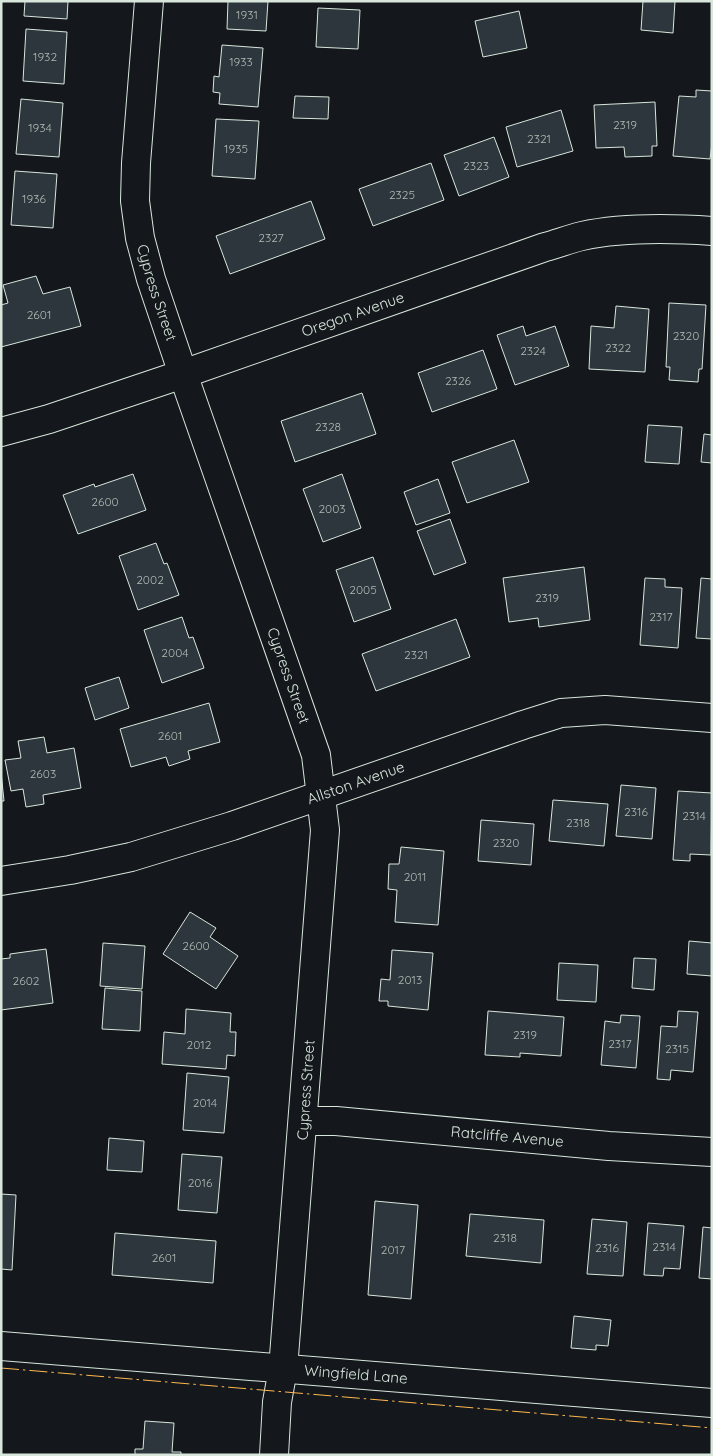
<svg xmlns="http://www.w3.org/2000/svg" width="713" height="1456" font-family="Quicksand,sans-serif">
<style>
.building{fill:#2c363c;stroke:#d8e6dc}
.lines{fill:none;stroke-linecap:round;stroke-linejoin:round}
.minor-casing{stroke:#d8e6dc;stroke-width:30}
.minor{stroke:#14181c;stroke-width:28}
.power{stroke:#ffb74d;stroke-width:1;stroke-dasharray:18 4 2.5 4;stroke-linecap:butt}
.labels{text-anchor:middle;stroke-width:4;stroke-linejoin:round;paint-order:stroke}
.number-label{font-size:12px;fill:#adbab4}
.street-label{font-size:15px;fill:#d8e6dc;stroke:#14181c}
</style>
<rect width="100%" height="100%" fill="#14181c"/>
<!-- building -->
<g class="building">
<path d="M25,1H68L67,19L24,16Z"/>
<path d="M228,1H268L266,31L227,29Z"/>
<path d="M643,1H675L673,33L641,30Z"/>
<path d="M318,8L360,10L358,49L316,47Z"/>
<path d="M519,11L527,48L483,57L475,21Z"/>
<path d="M26,29L67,32L64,84L23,81Z"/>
<path d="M222,45L263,48L258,107L219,104L220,93L213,92L214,76L219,77Z"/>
<path d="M696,90L712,91V143L710,159L673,156L679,96L696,97Z"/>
<path d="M295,96L329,97L328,119L293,118Z"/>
<path d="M21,99L63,103L59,157L16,154Z"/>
<path d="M655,102L657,146H652V156L625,157L624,147L596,148L594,105Z"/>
<path d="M561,110L573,151L517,167L506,127Z"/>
<path d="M216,119L259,121L255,179L212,176Z"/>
<path d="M494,137L509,177L459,196L444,155Z"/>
<path d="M431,163L444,200L373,226L359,189Z"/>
<path d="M15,171L57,174L53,228L11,225Z"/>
<path d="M311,201L325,239L230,274L216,236Z"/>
<path d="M36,276L43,294L70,287L81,326L1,347V305L8,303L3,285Z"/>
<path d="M669,303L706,305L702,369H699L698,382L669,380L670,367H666Z"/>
<path d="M616,306L649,309L645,372L589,369L591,326L614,328Z"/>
<path d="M523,326L526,336L555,326L569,366L515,385L497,335Z"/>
<path d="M483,350L497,389L432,412L418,373Z"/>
<path d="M362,393L376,434L295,462L281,421Z"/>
<path d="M648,425L682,427L679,464L645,462Z"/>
<path d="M704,434L712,435V463L701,462Z"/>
<path d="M514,440L529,482L467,503L452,462Z"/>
<path d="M133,474L146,510L78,534L63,495L94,484L95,487Z"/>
<path d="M342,474L361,528L323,542L303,489Z"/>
<path d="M438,479L450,513L416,525L404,492Z"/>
<path d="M450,519L466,563L434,575L417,531Z"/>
<path d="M156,543L164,564L167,563L179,595L138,610L119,556Z"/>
<path d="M373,557L391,609L354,622L336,570Z"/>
<path d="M584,567L590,620L539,627L538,618L509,622L503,578Z"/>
<path d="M645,578L665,579V587L682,588L678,648L640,645Z"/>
<path d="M701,578L712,579V639L696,638Z"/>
<path d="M182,617L189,638L193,637L204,668L162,683L144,630Z"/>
<path d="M456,619L470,657L376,691L362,654Z"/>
<path d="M119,677L129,708L95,720L85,688Z"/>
<path d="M209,703L220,742L188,751L190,759L169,766L166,757L131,767L120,729Z"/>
<path d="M44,737L47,753L74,748L81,788L43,795L44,804L26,807L23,789L11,791L5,760L21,758L18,741Z"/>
<path d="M1,772L4,801H1Z"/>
<path d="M621,785L656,788L652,839L616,836Z"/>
<path d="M678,791L712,793L711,855L690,854V861L673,860Z"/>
<path d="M553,800L608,804L604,846L549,841Z"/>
<path d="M481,820L534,824L531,865L478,861Z"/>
<path d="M401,847L444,851L438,925L395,922L397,890L388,889L389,864H399Z"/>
<path d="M190,912L216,928L210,937L238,956L216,989L163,954Z"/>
<path d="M689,941L712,943V976L687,974Z"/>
<path d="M103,943L145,946L142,989L100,986Z"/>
<path d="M46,949L53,1003L1,1010V959L10,958V954Z"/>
<path d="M392,950L433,953L428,1010L388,1006V1001H379L381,979L390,980Z"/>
<path d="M634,958L656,959L654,990L632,988Z"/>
<path d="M559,963L598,965L596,1002L557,1000Z"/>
<path d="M105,988L142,991L140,1031L102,1029Z"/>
<path d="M186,1009L231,1013L230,1032H236L235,1056L227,1055L226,1069L162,1064L164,1032L185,1034Z"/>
<path d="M488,1011L564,1017L561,1056L520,1053V1057L485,1055Z"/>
<path d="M678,1011L698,1012L693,1072L671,1070L670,1080L657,1079L661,1026L677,1027Z"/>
<path d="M621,1015L640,1016L636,1068L601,1065L605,1021L620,1023Z"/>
<path d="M187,1073L229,1077L224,1133L183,1130Z"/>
<path d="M109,1138L144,1141L142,1172L107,1170Z"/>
<path d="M182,1154L222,1157L217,1213L178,1210Z"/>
<path d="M1,1194L16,1195L12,1270L1,1269Z"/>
<path d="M375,1201L418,1205L411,1299L368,1295Z"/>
<path d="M470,1214L544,1220L541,1263L466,1256Z"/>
<path d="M592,1219L627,1222L623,1276L587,1274Z"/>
<path d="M648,1223L684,1226L680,1269L664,1268L663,1276L644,1275Z"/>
<path d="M703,1227L712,1228V1279L699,1278Z"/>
<path d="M115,1233L216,1241L213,1283L112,1275Z"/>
<path d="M574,1316L611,1320L608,1346L596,1345V1350L571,1348Z"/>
<path d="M145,1421L174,1423L172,1452H181V1455H135V1449H143Z"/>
</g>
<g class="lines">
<!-- minor casing -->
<g class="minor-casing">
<g id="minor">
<path id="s1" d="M149,1L136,163L135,201L140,238L151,279L183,374L316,755L325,830L283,1369L277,1402L274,1455"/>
<path id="s2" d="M1,432L49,419L183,374L545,247C557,244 569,239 582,236C623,227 669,228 712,231"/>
<path id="s3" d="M1,881L70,870L131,857L232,826L523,725L561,713L605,710L712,718"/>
<path id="s4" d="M303,1121H336L609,1146L712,1152"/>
<path id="s5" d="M1,1346L712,1403"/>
</g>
</g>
<!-- minor -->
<use href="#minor" class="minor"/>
<!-- power -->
<path class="power" d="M1,1368L712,1428"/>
</g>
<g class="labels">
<!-- number labels -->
<g class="number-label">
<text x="247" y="19">1931</text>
<text x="45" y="61">1932</text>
<text x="241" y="66">1933</text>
<text x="625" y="129">2319</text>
<text x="40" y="132">1934</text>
<text x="539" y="143">2321</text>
<text x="236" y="153">1935</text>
<text x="476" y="170">2323</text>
<text x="402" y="199">2325</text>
<text x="34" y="203">1936</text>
<text x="271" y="242">2327</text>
<text x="39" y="319">2601</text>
<text x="686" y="340">2320</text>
<text x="618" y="352">2322</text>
<text x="533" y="355">2324</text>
<text x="458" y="385">2326</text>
<text x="328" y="431">2328</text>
<text x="105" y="506">2600</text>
<text x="332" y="513">2003</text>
<text x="150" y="584">2002</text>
<text x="363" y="594">2005</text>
<text x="547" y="602">2319</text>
<text x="661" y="621">2317</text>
<text x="175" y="657">2004</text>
<text x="416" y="659">2321</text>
<text x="170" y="740">2601</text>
<text x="43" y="778">2603</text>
<text x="636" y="816">2316</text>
<text x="694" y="820">2314</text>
<text x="578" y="827">2318</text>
<text x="506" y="847">2320</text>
<text x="415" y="881">2011</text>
<text x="196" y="950">2600</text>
<text x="410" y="984">2013</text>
<text x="26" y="985">2602</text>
<text x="525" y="1039">2319</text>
<text x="620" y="1048">2317</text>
<text x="199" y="1049">2012</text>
<text x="677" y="1053">2315</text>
<text x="205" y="1107">2014</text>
<text x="200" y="1187">2016</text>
<text x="505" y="1242">2318</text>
<text x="664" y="1251">2314</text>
<text x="607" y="1252">2316</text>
<text x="393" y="1254">2017</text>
<text x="164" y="1262">2601</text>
</g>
<!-- street labels -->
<g class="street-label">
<text dy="5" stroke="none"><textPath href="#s1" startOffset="295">Cypress Street</textPath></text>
<text dy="5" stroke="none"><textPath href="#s2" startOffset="371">Oregon Avenue</textPath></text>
<text dy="5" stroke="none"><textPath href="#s1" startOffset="700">Cypress Street</textPath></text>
<text dy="5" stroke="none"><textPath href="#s3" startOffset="369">Allston Avenue</textPath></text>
<text transform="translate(306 1090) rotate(-86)" y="5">Cypress Street</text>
<text dy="5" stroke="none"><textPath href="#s4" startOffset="205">Ratcliffe Avenue</textPath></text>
<text dy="5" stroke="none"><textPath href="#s5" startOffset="356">Wingfield Lane</textPath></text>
</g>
</g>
<!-- border -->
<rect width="713" height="1456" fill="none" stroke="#d8e6dc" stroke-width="5"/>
</svg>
